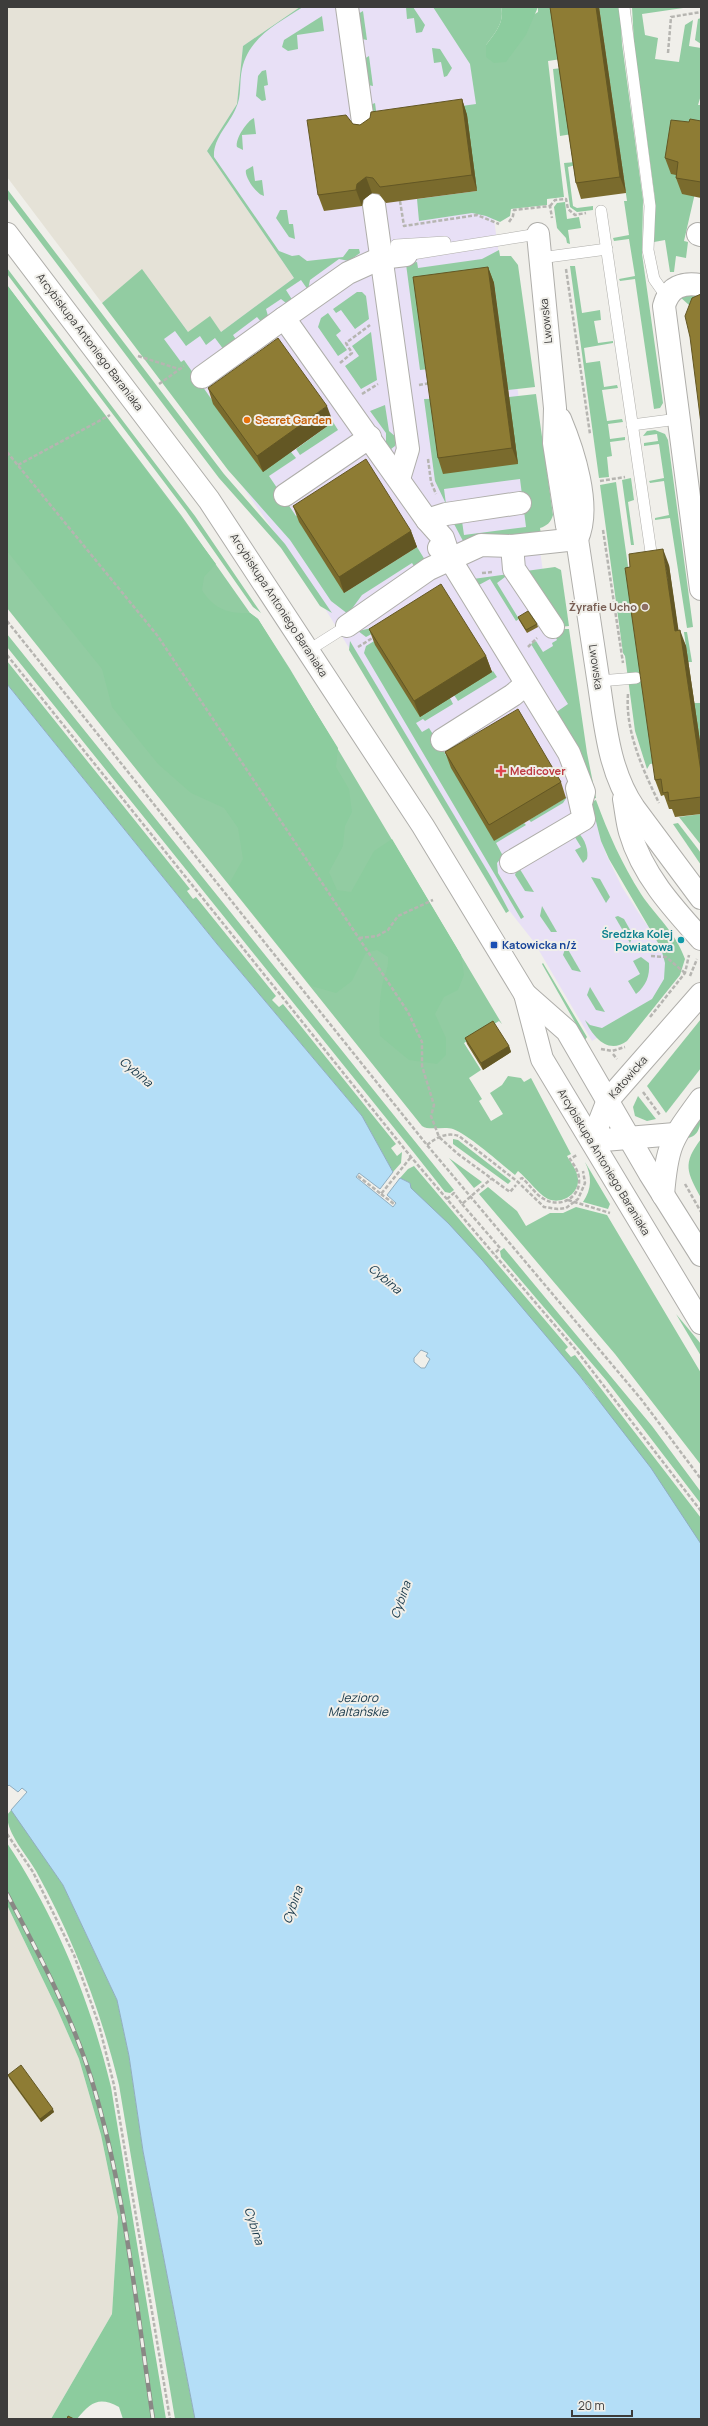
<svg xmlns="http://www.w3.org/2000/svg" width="708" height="2426" font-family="Manrope,sans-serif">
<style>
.commercial{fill:#e8e0f6}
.built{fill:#e5e2d7}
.green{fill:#92cca2}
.forest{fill:#8ccc9e}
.water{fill:#b4def7;stroke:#90adbf;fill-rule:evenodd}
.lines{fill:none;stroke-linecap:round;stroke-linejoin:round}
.lane-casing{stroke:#afaeaa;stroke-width:12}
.street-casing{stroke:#afaeaa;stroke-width:24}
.secondary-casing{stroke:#afaeaa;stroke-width:24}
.path{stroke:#b6b5b1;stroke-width:2.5;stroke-dasharray:4 2;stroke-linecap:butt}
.lane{stroke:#fff;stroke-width:11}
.street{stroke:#fff;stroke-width:22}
.secondary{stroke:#fff;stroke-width:22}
.rail-casing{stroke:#898885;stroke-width:4.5}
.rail{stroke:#f0efea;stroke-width:3;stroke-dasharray:9;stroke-linecap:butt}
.wall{fill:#7a6b2d}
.shaded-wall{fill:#635724}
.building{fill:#8e7c34;stroke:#635724}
.food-dot{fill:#e8710a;stroke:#f0efea;stroke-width:1.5}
.education-dot{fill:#8d6e63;stroke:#f0efea;stroke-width:1.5}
.health-dot{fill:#e0444e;stroke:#f0efea;stroke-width:1.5}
.culture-dot{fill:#0f9aa8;stroke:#f0efea;stroke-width:1.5}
.transit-dot{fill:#1a4fb4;stroke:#f0efea;stroke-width:1.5}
.labels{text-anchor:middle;stroke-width:4;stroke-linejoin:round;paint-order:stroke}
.street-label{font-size:11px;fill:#3d3c3b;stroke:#f0efea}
.food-label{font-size:11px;font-weight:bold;fill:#c56008;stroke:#f0efea;text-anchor:start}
.education-label{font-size:11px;font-weight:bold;fill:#785e54;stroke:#f0efea;text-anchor:end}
.health-label{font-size:11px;font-weight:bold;fill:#be3a42;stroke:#f0efea;text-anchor:start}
.culture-label{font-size:11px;font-weight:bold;fill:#0d838f;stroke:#f0efea;text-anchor:end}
.transit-label{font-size:11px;font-weight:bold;fill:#164399;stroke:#f0efea;text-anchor:start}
.water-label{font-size:12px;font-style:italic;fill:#153648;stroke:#f0efea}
</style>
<rect width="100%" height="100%" fill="#f0efea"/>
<!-- commercial -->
<path class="commercial" d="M300,7H436L473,68L543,572L551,577L586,779L606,854L622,887L644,921L669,952L665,979L649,1007L592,1041L534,942L508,909L304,574L233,473L164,384L142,269L207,152L243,45Z"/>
<!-- built -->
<g class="built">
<path d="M7,7H300L243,46L237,104L207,151L294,278L221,332H188L142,270L102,303L7,177Z"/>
<path d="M7,1905L58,2011L79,2059L101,2135L118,2217L112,2314L51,2419H7Z"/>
</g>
<!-- green -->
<g class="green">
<path d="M300,7H303C278,23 249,37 242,69C239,82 242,96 236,108C229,125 213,138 214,157L279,251L292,256L299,255L307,261L343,257L349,249H359L360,253L349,261L339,259L310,280L308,290L301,280L286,290L293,301L286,303L281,299L266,309L268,316L262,323L257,317L233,335L237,341L224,350L215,338L206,345L200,336L186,346L175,331L164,339L181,362L184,360L212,400L291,452L296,458L269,476L296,516L326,497L344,593L417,547L425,560L416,569L412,563L362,595L348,614L331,601L290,540L228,470L102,303L142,269L188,332L210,316L221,332L294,278L207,151L237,104L243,46Z"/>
<path d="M406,7H413L425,25L422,32L416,33L414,18L407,19Z"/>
<path d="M433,7H501C505,22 495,33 486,45L538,12V7H560L561,59L548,61L564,197L547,199V205L511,209L510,216L500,222L486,216L472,213L419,221L417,199L477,191L371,121L370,105L375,103L377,118L476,104L470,64Z"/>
<path d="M599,7H620L622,44L643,200L642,254L663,403L660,408L654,409L635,279L620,281L619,279L635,276L629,239L614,241L613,238L629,235L624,201H627Z"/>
<path d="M632,7H690L642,14L645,35L658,38L655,59L679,62L685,25L693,20L689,46L701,48V95L698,105H701L698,180L684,241L688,242L686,258L676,256L674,272H670L665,240L654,242L655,199L634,43Z"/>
<path d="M363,11L367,40L362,39L358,14Z"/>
<path d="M322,16L324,31L297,35L298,49L288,51L282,47L284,40Z"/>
<path d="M701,18V44L695,40L698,19Z"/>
<path d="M432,48L440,49L452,68L447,76L444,77L441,62L434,63Z"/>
<path d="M369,56L373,86L368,85L364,59Z"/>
<path d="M562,68L572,134L560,136L553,69Z"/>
<path d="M266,70L268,85L264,86L266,100L262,101L256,96L258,76L262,71Z"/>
<path d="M254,118L256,134L242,135L243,150L237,147C235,139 247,121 254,118Z"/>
<path d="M576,162V165L568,167L573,206L577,208L593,206V210L577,212L570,207L564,163Z"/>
<path d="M253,166L255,181L262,180L264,196C257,195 244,177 246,170Z"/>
<path d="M7,189L224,474L285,544L332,613L320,606L281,548L219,478L7,198Z"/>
<path d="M565,202L567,219L579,217L581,228L568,230L570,244L567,243L566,238L557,228L554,207L557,203Z"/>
<path d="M280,210H287L289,224H293L295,239L289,237L276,218Z"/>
<path d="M499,250L500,256H511L518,265L535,387L508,390L494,283L429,369L420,370L406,264L417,262L418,268L482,259Z"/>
<path d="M570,266H575L582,313L600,310L601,320L594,321L598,343L613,341V343L584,348L586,363L600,361L604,387L617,385L618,388L602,390L607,421L622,419L623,422L608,424L610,439L625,437V440L610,442L612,456L607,457L609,477L599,478Z"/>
<path d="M7,268L195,516L261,613L253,607L186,511L7,274Z"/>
<path d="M7,285L181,515L250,613L258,619L290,669L502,1024L499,1021L464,1043L481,1070L469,1078L482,1099L479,1101L491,1121L503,1114L490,1093L502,1085L508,1076L521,1078L524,1082L531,1078L571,1154L567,1156C571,1163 577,1170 578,1179C579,1194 562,1205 548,1199C537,1193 528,1179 518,1171L515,1175C500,1163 469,1135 453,1129C444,1126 429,1131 422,1126L7,608Z"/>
<path d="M357,292H362L366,296L369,319L355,329L341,310L336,313L333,309Z"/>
<path d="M701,293L689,305L680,297L684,295Z"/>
<path d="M328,313L341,331L336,335L347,350L338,356L318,327L321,318Z"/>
<path d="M371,332L377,380L361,389L345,366L359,356L352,346Z"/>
<path d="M536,394L553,515C551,522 547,526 540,528L541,534L463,541L453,522L462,521L464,535L526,527L520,479L444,489L446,504L435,481L424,399L509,397Z"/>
<path d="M385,405L389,431L397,438L395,446L391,449L386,444V433L370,411Z"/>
<path d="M333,422L338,430L300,455L296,449Z"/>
<path d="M655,430L665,434L668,440L693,627L687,628L670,518L655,520V518L669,515L664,481L650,483L649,481L664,478L659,444L644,446V443L658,441L657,434L643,436L647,431Z"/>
<path d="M631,478L634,500L628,502L634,545H631L622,480Z"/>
<path d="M616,482L656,763L650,764L647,769L635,731L625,656L623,653L600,485Z"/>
<path d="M555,567L561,570L569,626L560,627L526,571Z"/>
<path d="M509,574L497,583L519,619L516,621L490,579L477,586L473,579Z"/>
<path d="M443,599L419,716L450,698L453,704L425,721L423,719L416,723L422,732L429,728L451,763L523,718L494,840L524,823L526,825L496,843L503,856L497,863L498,873L524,917L521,919L364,653L366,646Z"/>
<path d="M390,624L366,637L358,631Z"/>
<path d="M562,629H569L587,753L596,798L591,799L555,713L568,704L531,644L536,641L543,652L553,646L552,643L557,640L554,634Z"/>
<path d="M684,632H687L692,662H688Z"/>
<path d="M7,634L454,1190L450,1193L445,1192L415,1154L7,647Z"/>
<path d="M350,641L491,877L509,911L506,913L349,650Z"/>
<path d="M7,661L190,889L187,891L193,899L196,897L276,996L272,1000L279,1007L283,1004L396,1144L391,1148L397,1156L402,1152L401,1163L393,1172L362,1116L217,944L7,684Z"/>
<path d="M493,671L497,677L458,701L454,695Z"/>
<path d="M694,703H701V748Z"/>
<path d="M567,797L563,803L531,822L529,820Z"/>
<path d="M596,800C608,833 622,864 641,894C657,918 675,931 685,959L680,975L627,1041C608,1055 593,1037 585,1020L590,1025L602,1028L652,999L664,979L665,963L661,948L609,859L601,841L591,802Z"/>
<path d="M701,814V845L679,817Z"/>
<path d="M678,823L701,853V865L673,824Z"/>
<path d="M578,833C585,838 589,852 587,859L583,863L575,850L581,847L573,834Z"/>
<path d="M518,866L534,892L525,891L515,875Z"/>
<path d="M591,877L600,879L610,897L606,903Z"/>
<path d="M542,906L557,932H551L540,916Z"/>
<path d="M618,916L624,919L633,935L630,943L615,917Z"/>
<path d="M566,946L581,972L572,970L563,955Z"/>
<path d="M641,957L649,963C650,976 646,986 636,994L628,981L640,974L633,961Z"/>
<path d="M543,963L587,1037L585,1040L542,964Z"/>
<path d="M590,987L605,1012L596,1010L587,995Z"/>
<path d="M701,1019V1068L666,1113L647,1086Z"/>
<path d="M638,1096L656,1119L647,1121L635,1116L633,1107Z"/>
<path d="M701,1115C701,1124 699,1137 687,1138Z"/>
<path d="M453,1139L458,1140L511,1181L508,1184L453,1144Z"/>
<path d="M701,1139V1198C687,1172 682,1164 701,1139Z"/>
<path d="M449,1158L482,1182L474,1188Z"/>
<path d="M585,1162L610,1204L608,1209L583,1202C592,1189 592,1176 585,1162Z"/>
<path d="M414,1166L568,1347L565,1350L571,1357L575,1355L701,1518V1555L593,1392L579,1375H569L409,1198L410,1183L400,1178L408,1169Z"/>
<path d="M488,1187L517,1211L526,1226L550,1213H563L576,1207L607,1215L701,1373V1465L615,1354L479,1194Z"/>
<path d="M504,1248L652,1426L701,1492V1504L606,1380L501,1257L500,1251Z"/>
<path d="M676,1314L701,1344V1356Z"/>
<path d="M19,1801L28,1833L63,1885L117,2000L129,2056L143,2151L195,2419H175L119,2085C101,2011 73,1938 36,1871C27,1855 7,1834 7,1815Z"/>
</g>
<!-- forest -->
<g class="forest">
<path d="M501,7H538L526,35L506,62L494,63L486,57V45C495,33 505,22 501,7Z"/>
<path d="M7,285L216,564L204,577L202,590C214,609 228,614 250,613L258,619L338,748L336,767L349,789L352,812L345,826L343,846L329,872L337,890L351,892L374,851L392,839L461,955L464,975L458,990L444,997L435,1014L446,1038V1055L437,1064L409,1060L380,1036C379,1019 379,1003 382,986C384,975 389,969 388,957L377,950L366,953L352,981L336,993L311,986L229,884L243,859L238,828L224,808L191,793L158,764L112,707L102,669L7,551Z"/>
<path d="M7,1843C56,1917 90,2000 111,2087L166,2419H123L119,2407C99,2396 91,2402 77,2419H51L112,2314L118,2217L101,2135L79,2059L58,2011L7,1905Z"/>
</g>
<!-- water -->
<path class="water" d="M7,684L217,944L362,1116L393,1172L380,1189L359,1173L356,1177L393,1207L396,1203L387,1195L400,1178L410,1183L411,1188L449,1224L482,1260L579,1375L651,1468L701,1544V2419H195L143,2151L129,2056L117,2000L63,1885L11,1810L27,1792L22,1788L18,1792L9,1785L7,1787ZM421,1350L428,1353L426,1356L430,1359L425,1368H421L414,1362V1358Z"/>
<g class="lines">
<!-- lane casing -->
<g class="lane-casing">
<g id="lane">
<path d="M624,7L650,206L648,250L654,279L666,296"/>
<path d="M601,211L652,559"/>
<path d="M396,245L445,242"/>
<path d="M406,255L538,234"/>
<path d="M540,258L607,249"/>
<path d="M632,425L678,419"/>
<path d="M309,650L347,626"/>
<path d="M599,681L636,678"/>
</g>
</g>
<!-- street casing -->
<g class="street-casing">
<g id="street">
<path d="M347,7L364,129"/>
<path d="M374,205L408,449L399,479"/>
<path d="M538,234L555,408L554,443L567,526L577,539C584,585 591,631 598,678C605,722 608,770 634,808L701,898"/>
<path d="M698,234L701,235"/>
<path d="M701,285C682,282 669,287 664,306L701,589"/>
<path d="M284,318L348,273L381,258L406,255"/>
<path d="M202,377L284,318L427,520L443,538L450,559"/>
<path d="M560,419C573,450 592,507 577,539"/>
<path d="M285,495L370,437"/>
<path d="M427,520L446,514L520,503"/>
<path d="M512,546L514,569L553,627"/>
<path d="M439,548L450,559L569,753L584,792L581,803"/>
<path d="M347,626L429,569L481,545L512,546L577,539"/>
<path d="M442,740L513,695L526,684"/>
<path d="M624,799C626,810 627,822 630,832C642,874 672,907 701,939"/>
<path d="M511,862L584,819L577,788"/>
<path d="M675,1134L592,1141L608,1100L701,994"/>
<path d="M663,1195C667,1145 671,1140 701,1099"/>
</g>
</g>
<!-- secondary casing -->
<g class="secondary-casing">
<g id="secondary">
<path d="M7,234L209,500L423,826L525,994L567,1031L650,1174L701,1255"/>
<path d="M525,994L542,1059L701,1323"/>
</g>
</g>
<!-- path -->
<g class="path">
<path d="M668,53L671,17L701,12"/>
<path d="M400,201L404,226L477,215L499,224"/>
<path d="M550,206L555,200L566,199L568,209L575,215L586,213"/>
<path d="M509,222L513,216L514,210L550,206L552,218"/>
<path d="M566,269L590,434"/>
<path d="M138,356L179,369"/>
<path d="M340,363L352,353L346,343L370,325"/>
<path d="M159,384L184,366"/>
<path d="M419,385L430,383"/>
<path d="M362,394L378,384"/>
<path d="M7,452L157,635L408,1012L422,1042V1066L434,1105L431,1116L439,1137L458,1154L510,1192L516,1185"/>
<path d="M428,459L431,482L436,494"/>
<path d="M18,465L110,415"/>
<path d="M600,481L625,477"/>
<path d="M603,530L623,663"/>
<path d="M482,573L493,572"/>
<path d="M7,621L427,1145L641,1399L701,1479"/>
<path d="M358,647L374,637"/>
<path d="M528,647L537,638"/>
<path d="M7,655L411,1157L576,1350L701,1511"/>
<path d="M628,694C625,731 643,770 659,803"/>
<path d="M359,938L377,936L388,930L398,916L433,900"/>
<path d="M651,956L666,957L685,973"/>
<path d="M690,976L697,959"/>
<path d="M650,1017L685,973L689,955"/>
<path d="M601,1049L612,1051L625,1047"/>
<path d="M613,1054L617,1059"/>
<path d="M643,1092L660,1115"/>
<path d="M427,1145C437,1137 447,1132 459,1136L518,1182L544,1207L558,1209L566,1208L578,1199L585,1183L583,1171"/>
<path d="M358,1176L381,1194L411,1157"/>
<path d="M520,1179L522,1178C529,1184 536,1195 544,1199C560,1209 581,1197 579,1179C579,1172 574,1165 570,1159L577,1155"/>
<path d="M685,1184L701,1212"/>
<path d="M381,1194L394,1204"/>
<path d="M447,1199L454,1193L462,1204L491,1179"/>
<path d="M568,1200L610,1213"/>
<path d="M462,1204L500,1248L494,1254"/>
<path d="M7,1834L33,1872L74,1955L99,2025L114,2085L170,2419"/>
</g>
<!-- lane -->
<use href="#lane" class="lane"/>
<!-- street -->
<use href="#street" class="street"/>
<!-- secondary -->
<use href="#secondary" class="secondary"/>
<!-- rail casing -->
<g class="rail-casing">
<path id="rail" d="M7,1894C38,1952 71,2014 91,2078C125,2188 136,2305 153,2419"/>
</g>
<!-- rail -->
<use href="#rail" class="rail"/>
</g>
<!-- wall -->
<g class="wall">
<path d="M550,7H599L626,193L581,199L576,183Z"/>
<path d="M462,99L467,115L477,191L386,203L379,194L372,193L363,200L362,206L324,211L318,195L353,124L360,125Z"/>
<path d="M701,121V198L682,194L676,178V175L671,174L665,158L689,122Z"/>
<path d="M488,267L494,283L518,464L443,474L438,458Z"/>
<path d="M208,388L333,422L263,472L213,404Z"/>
<path d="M293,506L411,531L417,547L344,593L299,522Z"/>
<path d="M669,565L678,630L686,646L701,748V814L675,817L672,809H669L664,795L661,796L655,780Z"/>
<path d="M518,617L537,624L538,627L527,633L519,620Z"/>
<path d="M369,629L486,656L492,672L420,717L375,645Z"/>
<path d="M445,752L561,782L566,798L494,841L451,768Z"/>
<path d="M465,1038L509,1046L511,1052L483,1070L467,1044Z"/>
<path d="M8,2075L54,2112L41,2122L9,2078Z"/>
</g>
<!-- shaded-wall -->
<g class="shaded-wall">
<path d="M596,7H599L626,193L620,177Z"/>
<path d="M462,99L467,115L477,191L472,175Z"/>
<path d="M366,177L372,193L363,200L362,206L356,190L357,184Z"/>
<path d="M488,267L494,283L518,464L512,448Z"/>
<path d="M327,406L333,422L263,472L257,456Z"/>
<path d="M411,531L417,547L344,593L339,577Z"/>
<path d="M663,549L669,565L681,647L675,631Z"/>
<path d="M680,630L686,646L701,748V772Z"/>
<path d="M486,656L492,672L420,717L414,701Z"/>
<path d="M509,1046L511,1052L483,1070L481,1063Z"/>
<path d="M53,2109L54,2112L41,2122L40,2119Z"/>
</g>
<!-- building -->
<g class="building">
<path d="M550,7H596L620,177L576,183Z"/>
<path d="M462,99L472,175L380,187L373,178L366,177L357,184L356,190L318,195L307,120L346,115L353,124L360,125L370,118L371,112Z"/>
<path d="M690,119L701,121V182L676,178L678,162L665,158L671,120L689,122Z"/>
<path d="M488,267L512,448L438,458L413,277Z"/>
<path d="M701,294V424L690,337L685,316L692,298Z"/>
<path d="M278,338L327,406L257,456L208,388Z"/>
<path d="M366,459L411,531L339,577L293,506Z"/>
<path d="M663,549L675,631L680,630L701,772V797L669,801L668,792L663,793L661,779L655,780L625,568L630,567L629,554Z"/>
<path d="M441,584L486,656L414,701L369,629Z"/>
<path d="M528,611L537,624L526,630L518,617Z"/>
<path d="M518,709L561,782L489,825L445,752Z"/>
<path d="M493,1021L509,1046L481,1063L465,1038Z"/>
<path d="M21,2065L53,2109L40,2119L8,2075Z"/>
<path d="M68,2416L74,2419H67Z"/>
</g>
<!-- markers -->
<circle class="food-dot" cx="247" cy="420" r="4"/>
<circle class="education-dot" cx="645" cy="607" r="4"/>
<path class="health-dot" d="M499 765h4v4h4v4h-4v4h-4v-4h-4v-4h4z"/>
<circle class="culture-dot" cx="681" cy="940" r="4"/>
<rect class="transit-dot" x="490" y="941" width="8" height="8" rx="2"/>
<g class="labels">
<!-- street labels -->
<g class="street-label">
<text transform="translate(546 321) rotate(-96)" y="4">Lwowska</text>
<text transform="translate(90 342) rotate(53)" y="4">Arcybiskupa Antoniego Baraniaka</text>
<text transform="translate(279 605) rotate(57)" y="4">Arcybiskupa Antoniego Baraniaka</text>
<text transform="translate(596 667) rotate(82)" y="4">Lwowska</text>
<text transform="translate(628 1077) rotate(-49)" y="4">Katowicka</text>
<text transform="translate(604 1162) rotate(59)" y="4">Arcybiskupa Antoniego Baraniaka</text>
</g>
<!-- food labels -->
<g class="food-label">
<text x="255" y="424">Secret Garden</text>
</g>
<!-- education labels -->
<g class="education-label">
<text x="637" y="611">Żyrafie Ucho</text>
</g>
<!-- health labels -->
<g class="health-label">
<text x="510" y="775">Medicover</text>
</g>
<!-- culture labels -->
<g class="culture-label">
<text x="673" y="938">Średzka Kolej<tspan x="673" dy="13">Powiatowa</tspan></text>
</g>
<!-- transit labels -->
<g class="transit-label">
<text x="502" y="949">Katowicka n/ż</text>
</g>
<!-- water labels -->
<g class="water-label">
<text transform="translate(136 1072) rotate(40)" y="4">Cybina</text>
<text transform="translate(385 1279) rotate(40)" y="4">Cybina</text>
<text transform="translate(401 1600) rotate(-71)" y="4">Cybina</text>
<text x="358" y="1702">Jezioro<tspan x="358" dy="14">Maltańskie</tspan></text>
<text transform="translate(293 1905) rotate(-71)" y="4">Cybina</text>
<text transform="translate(254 2226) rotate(72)" y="4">Cybina</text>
</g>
</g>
<!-- border -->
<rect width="708" height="2426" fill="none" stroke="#3d3c3b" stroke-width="16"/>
<!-- scale -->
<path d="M572 2410v6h60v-6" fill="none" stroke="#3d3c3b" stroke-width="2"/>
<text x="578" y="2410" font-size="12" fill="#3d3c3b" stroke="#f0efea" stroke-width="3" paint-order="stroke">20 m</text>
</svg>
